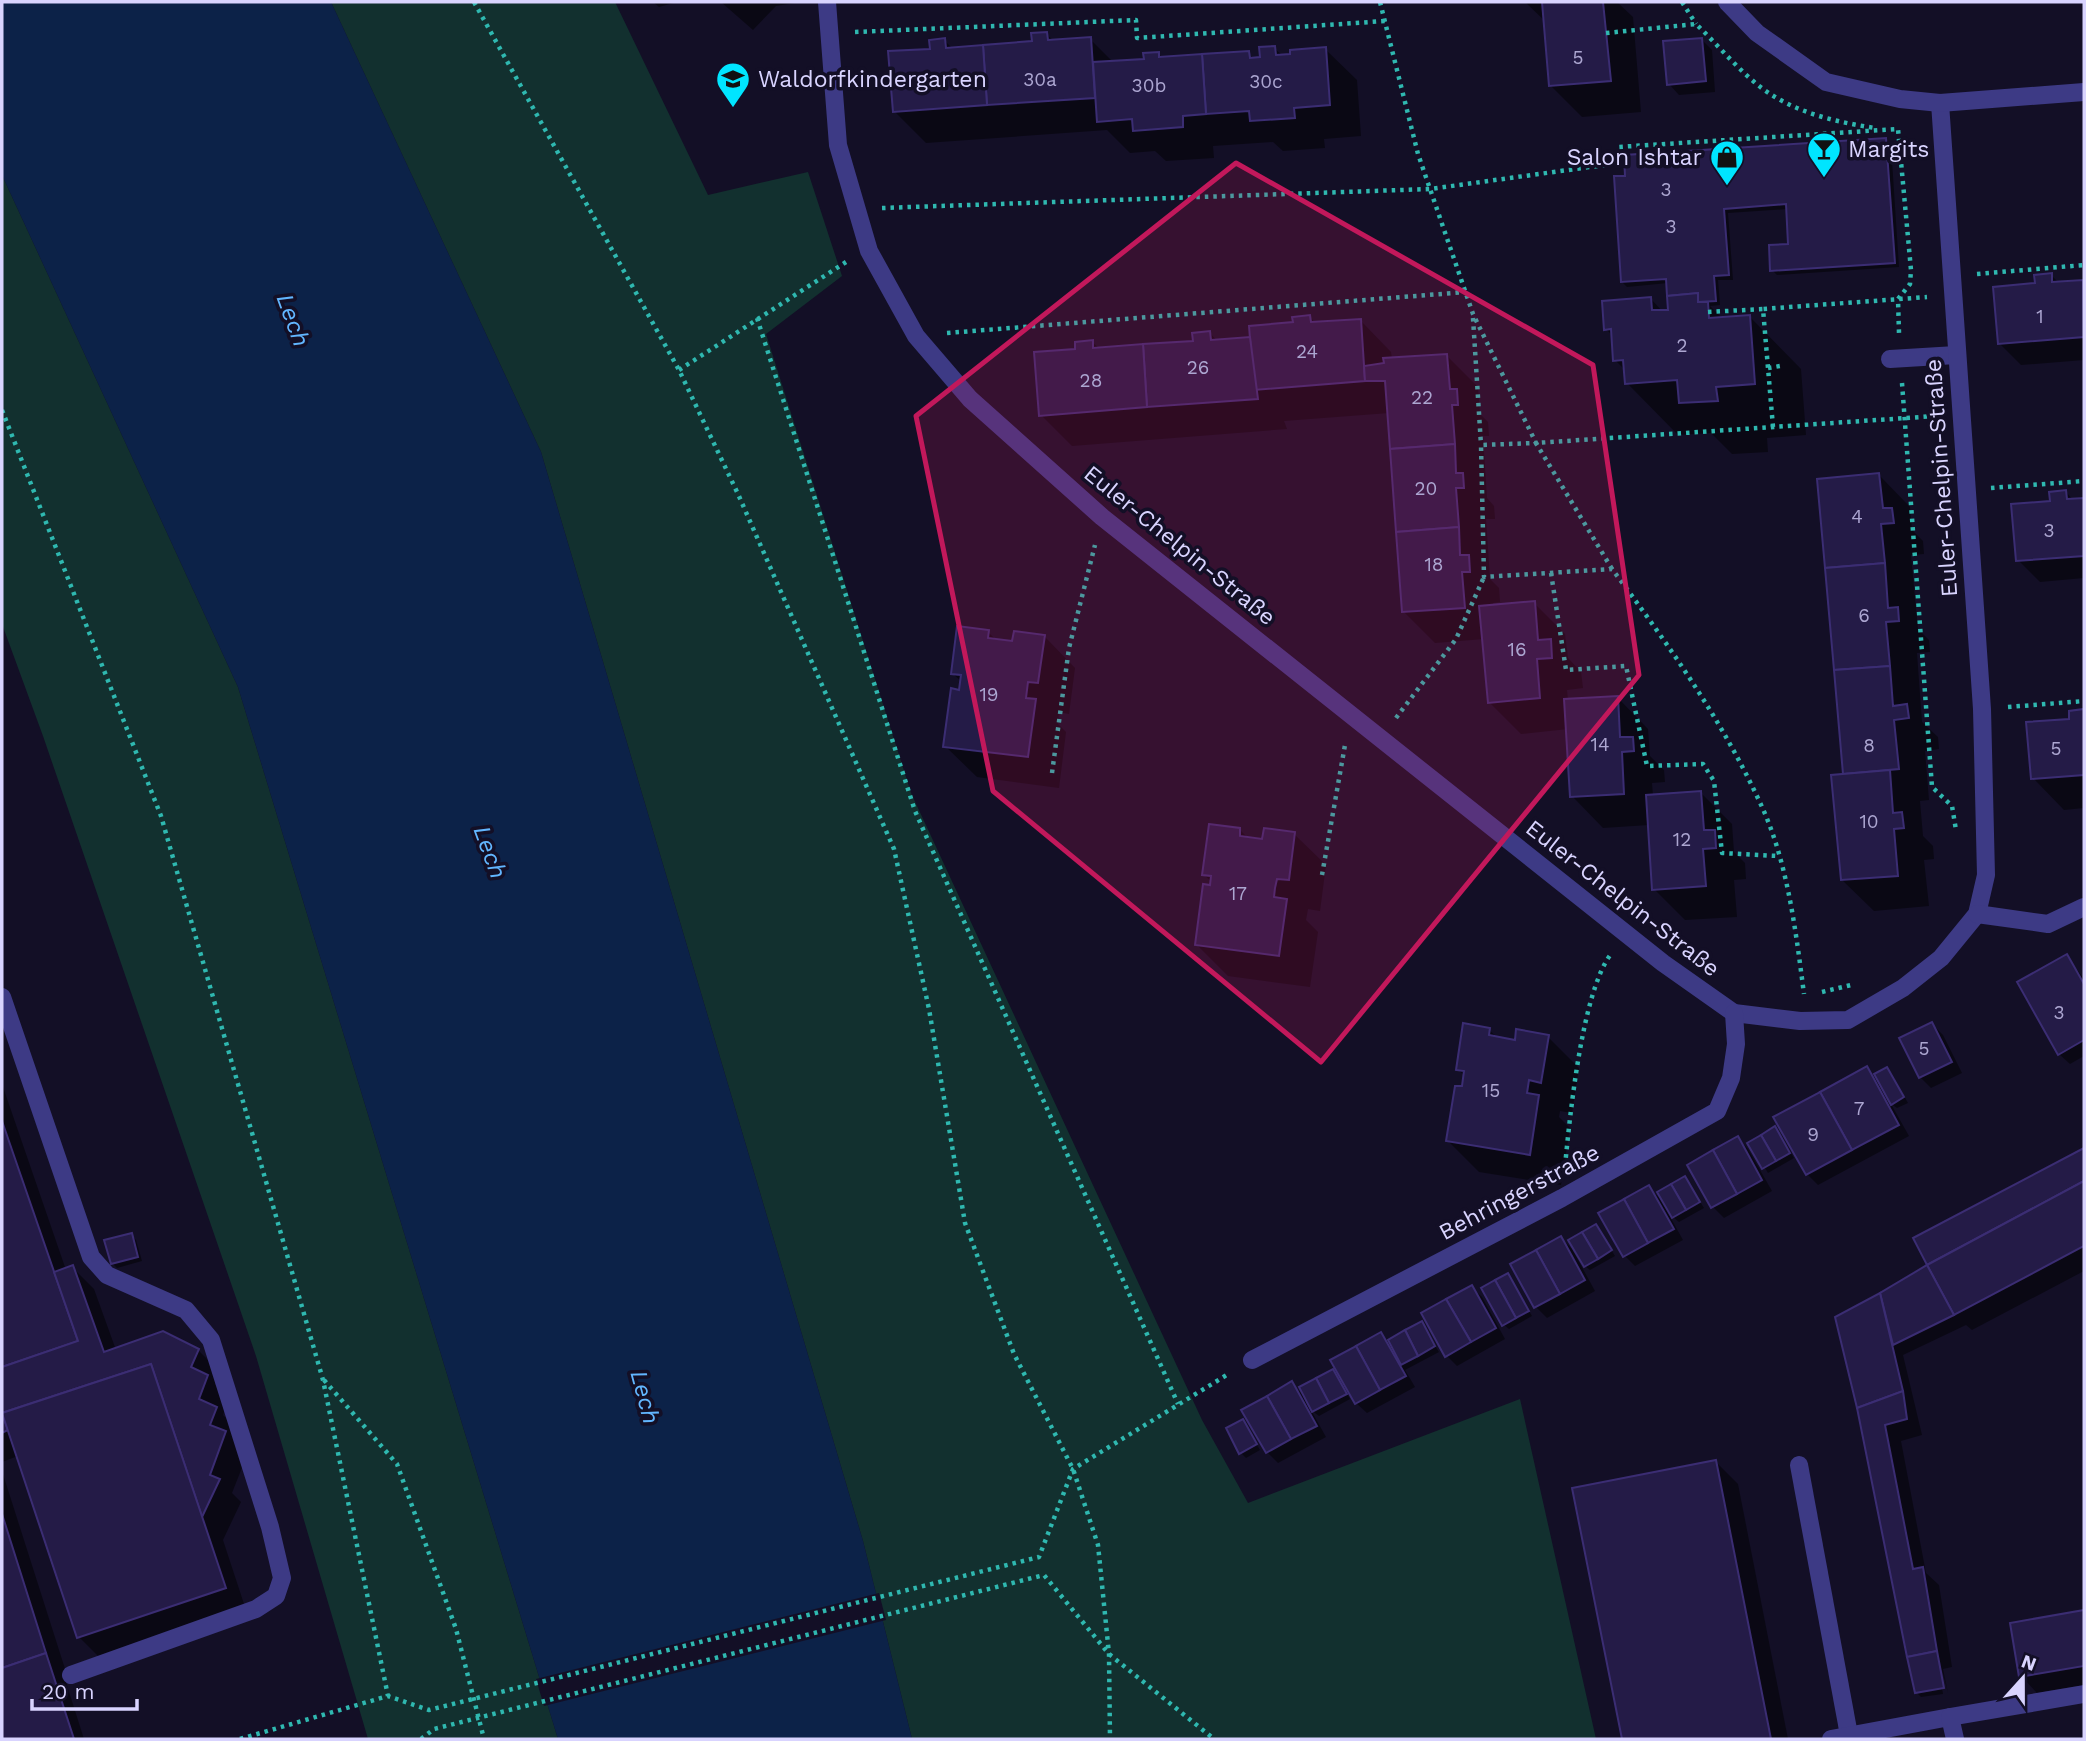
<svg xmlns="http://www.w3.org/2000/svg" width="2086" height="1741" font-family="'Work Sans',sans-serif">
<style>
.green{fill:#12302f}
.water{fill:#0c2248}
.pier{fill:#130f26}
.shadow{fill:#0007}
.building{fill:#241b47;stroke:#3b2d73;stroke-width:2}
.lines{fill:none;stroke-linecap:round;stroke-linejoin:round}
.path{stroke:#2fb8b0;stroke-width:4.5;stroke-dasharray:3.5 5;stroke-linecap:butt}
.service{stroke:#3d3a85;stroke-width:18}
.minor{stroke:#3d3a85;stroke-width:18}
.marked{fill:#c2185b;fill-opacity:0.2;stroke:#c2185b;stroke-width:5;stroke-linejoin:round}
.labels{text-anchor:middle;stroke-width:7;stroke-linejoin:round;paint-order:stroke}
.number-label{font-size:19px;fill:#aca6d1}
.poi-label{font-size:23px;fill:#d9d4ff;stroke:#130f26;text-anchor:start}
.street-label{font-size:23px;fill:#d9d4ff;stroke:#130f26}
.water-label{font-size:24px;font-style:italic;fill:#62b6ff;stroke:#130f26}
</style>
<rect width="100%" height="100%" fill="#130f26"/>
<!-- green -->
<g class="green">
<path d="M331,2H615L708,195L808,172L842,276L766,334L911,793L1202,1420L1248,1503L1520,1399L1596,1739H912L863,1541L541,452Z"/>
<path d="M2,175L238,687L558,1739H368L256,1356L43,736L2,624Z"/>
</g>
<!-- water -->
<path class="water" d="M2,2H331L541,452L863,1541L912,1739H558L238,687L2,175Z"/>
<!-- pier -->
<path class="pier" d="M879,1593L886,1620L544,1706L536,1679Z"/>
<!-- shadow -->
<g class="shadow">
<path d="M653,2H677L659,7Z"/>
<path d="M721,2H801L776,6L753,30Z"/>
<path d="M1525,2H1617L1633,17L1641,112L1582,117L1551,86L1546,22Z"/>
<path d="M1046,34L1054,41L1090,39L1114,63L1146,61L1158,53L1164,59L1248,53L1254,59H1262L1274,48L1283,56L1325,49L1357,80L1361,136L1324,139L1325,148L1283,151L1273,142L1213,146L1214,158L1166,161L1155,151L1130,153L1107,130L926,143L894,111L932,50L944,40L953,49L1034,43Z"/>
<path d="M1701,39L1712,50L1715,92L1679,95L1669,84Z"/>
<path d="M1886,140L1891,145L1899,267L1777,275L1772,270L1790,246L1788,209L1728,213L1733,280H1718L1720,305L1710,306L1723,319L1750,317L1801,369L1806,435L1767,438L1768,452L1732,454L1711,433L1678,435L1627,383L1626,371L1615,360L1613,336L1606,329L1651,299L1663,312L1670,311L1668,283L1627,287L1622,282L1615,178Z"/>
<path d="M2051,275L2060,284L2084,282V360L2021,365L1999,343L2036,285Z"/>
<path d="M1310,317L1316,324L1360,320L1391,352L1392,359L1447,356L1478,387L1480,414L1488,422L1489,436H1483L1487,498L1494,506L1495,519H1486L1490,579L1499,588L1500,602L1493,603V606L1534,603L1565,634L1568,658L1581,672L1583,688L1567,690L1568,701L1617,697L1648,729L1650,756L1664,770L1665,782L1652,783L1653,796L1701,793L1732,824L1734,852L1745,863L1746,879L1734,880L1737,917L1685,920L1654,889L1649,825L1603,828L1572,796L1568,729L1521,734L1489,702L1484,639L1435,643L1404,612L1389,413L1284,421L1287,429L1072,446L1041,415L1077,351L1092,342L1100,349L1195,342L1210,333L1217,341L1252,338Z"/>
<path d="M1879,475L1910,507L1912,530L1923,541L1924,554L1911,555L1918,629L1929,640L1930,652L1917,653L1922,722L1938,737L1939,749L1925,751L1929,800L1920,801L1923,836L1933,846L1934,859L1924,860L1929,906L1874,911L1842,880L1845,776Z"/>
<path d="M2066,492L2074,501L2084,500V578L2040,582L2018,560L2052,503Z"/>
<path d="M988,632L997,641L1014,643L1044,636L1075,668L1069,714L1059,712L1058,724L1066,732L1059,788L977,777L945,746L962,682L953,674Z"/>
<path d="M2084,712V808L2064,810L2033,778L2071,720Z"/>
<path d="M1240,830L1249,839L1264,841L1294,834L1326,865L1320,911L1308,909L1306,920L1318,932L1310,987L1228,976L1197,945L1212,882L1204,875Z"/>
<path d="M2067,956L2084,979V1056L2070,1064L2059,1054Z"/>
<path d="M1932,1024L1943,1035L1962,1073L1931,1088L1920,1077Z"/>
<path d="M1489,1030L1498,1038L1517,1042L1548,1037L1579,1068L1572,1113L1560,1111L1559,1117L1570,1128L1561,1185L1479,1172L1448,1141L1465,1077L1458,1069Z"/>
<path d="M1867,1068L1874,1076L1887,1069L1892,1074L1908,1103L1897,1108L1891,1104L1909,1136L1818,1185L1807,1174L1776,1118Z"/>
<path d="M2,1084L66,1270L72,1267L94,1289L116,1350H198L220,1372L215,1384L229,1398L223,1415L238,1430L234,1441L247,1455L232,1493L241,1502L223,1540L246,1610L100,1658L79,1637L18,1456L2,1462Z"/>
<path d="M1775,1128L1794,1158L1768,1173L1749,1143Z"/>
<path d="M1738,1138L1748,1149L1772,1191L1724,1218L1713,1207L1689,1165Z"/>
<path d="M2084,1150V1271L1972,1330L1966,1325L1903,1355L1922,1435L1901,1441L1926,1573L1939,1585L1952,1667L1943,1669L1948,1693L1942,1670H1939L1943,1694L1921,1697L1916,1692L1859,1407L1837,1318L1926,1267L1932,1273L1915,1238Z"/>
<path d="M1685,1178L1704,1208L1679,1222L1668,1213L1683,1240L1635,1266L1624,1255L1649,1187L1663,1202Z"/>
<path d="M1596,1226L1615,1256L1590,1270L1585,1266Z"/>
<path d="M131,1235L136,1240L142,1261L117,1268L112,1263Z"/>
<path d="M1561,1238L1572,1249L1595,1291L1547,1318L1536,1307Z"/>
<path d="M1508,1275L1532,1316L1509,1329L1504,1325Z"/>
<path d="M1471,1287L1482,1297L1505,1339L1457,1366L1447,1356Z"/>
<path d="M1421,1324L1439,1352L1405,1370L1415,1387L1367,1413L1356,1403L1381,1334L1388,1341Z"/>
<path d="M1333,1371L1350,1399L1319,1416L1311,1410L1326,1437L1278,1463L1267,1452L1244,1411L1292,1384L1305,1397Z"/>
<path d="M1243,1422L1260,1450L1246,1458L1241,1453Z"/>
<path d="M1716,1462L1738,1484L1788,1739H1624L1574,1490Z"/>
<path d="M2,1471L67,1675L64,1676L84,1739H2Z"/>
<path d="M2084,1612V1685L2037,1693L2021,1676L2012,1624Z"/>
</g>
<!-- building -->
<g class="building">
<path d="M1542,2H1603L1611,81L1549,86Z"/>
<path d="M1047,32L1048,40L1091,37L1095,98L987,105L983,45L1032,41L1031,33Z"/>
<path d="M945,38L946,48L983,45L987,105L893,112L888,51L930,49L929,40Z"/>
<path d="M1702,38L1706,81L1667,85L1663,41Z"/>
<path d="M1275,46L1276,55L1290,54V50L1326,47L1330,105L1294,108L1295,118L1250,121L1249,111L1206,114L1202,54L1249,51L1250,58L1260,57L1259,47Z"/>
<path d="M1159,52V57L1202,54L1206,114L1183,116V127L1133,131L1132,119L1097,122L1093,62L1144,59L1143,53Z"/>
<path d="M1886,138L1895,263L1770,271L1769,245L1788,244L1786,204L1724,209L1729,275L1714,276L1716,301L1698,302V293L1667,296L1666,279L1621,282L1614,176H1625L1624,155Z"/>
<path d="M2052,273V282L2083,280L2084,337L1998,344L1993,287L2035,283L2034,275Z"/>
<path d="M1698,293V302H1708L1709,318L1750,315L1755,384L1716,387L1718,401L1679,403L1677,380L1625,384L1623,360L1613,361L1611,329L1604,330L1602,301L1651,297L1652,310H1668L1667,296Z"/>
<path d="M1310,315L1311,322L1361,319L1365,381L1254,390L1249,326L1293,322L1292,317Z"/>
<path d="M1210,331L1211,340L1250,337L1258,399L1147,407L1143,344L1193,341L1192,333Z"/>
<path d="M1093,340V348L1143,344L1147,407L1039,416L1034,352L1075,349V342Z"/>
<path d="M1447,354L1450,389H1457L1458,405H1452L1455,444L1390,449L1385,381H1365L1364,366L1384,363L1383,358Z"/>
<path d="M1455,444L1456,473H1463L1464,488H1456L1459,527L1396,532L1390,449Z"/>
<path d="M1879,473L1883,508H1892L1894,523L1881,524L1885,563L1825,568L1817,479Z"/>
<path d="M2066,490L2067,499L2084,498V556L2016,561L2011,504L2050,501L2049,492Z"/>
<path d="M1459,527L1460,555H1469L1470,572H1462L1465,608L1402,612L1396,532Z"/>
<path d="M1885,563L1888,608L1898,607L1899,621L1886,622L1890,666L1834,670L1825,568Z"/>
<path d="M1535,601L1538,640L1551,639L1552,658L1537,659L1540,698L1488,703L1479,606Z"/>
<path d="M957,626L989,630L988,638L1012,641L1014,631L1045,635L1038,683L1028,682L1026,698L1036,699L1028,757L943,747L951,688L959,690L961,675L951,674Z"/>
<path d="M1890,666L1893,706L1907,704L1909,718L1894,720L1899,769L1843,774L1834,670Z"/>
<path d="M1618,696L1620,737H1633L1634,751L1622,752L1624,794L1570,797L1564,699Z"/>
<path d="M2084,709V775L2031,779L2026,722L2069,719V711Z"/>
<path d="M1890,770L1893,813L1902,812L1904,828L1894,829L1898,876L1841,880L1831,775Z"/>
<path d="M1701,791L1704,830H1715L1716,848L1703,849L1706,886L1652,890L1646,795Z"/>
<path d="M1209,824L1240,828V836L1262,839L1264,828L1295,832L1289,880L1277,879L1275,888L1274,897L1287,899L1279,956L1195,945L1203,884L1210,885L1211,876L1202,875Z"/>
<path d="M2067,954L2084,984V1040L2058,1055L2017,982Z"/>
<path d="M1932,1022L1952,1062L1919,1078L1899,1038Z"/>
<path d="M1463,1023L1490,1028L1489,1035L1515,1040L1516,1029L1549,1035L1541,1083L1529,1080L1527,1093L1539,1095L1530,1155L1446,1141L1455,1086H1462L1464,1071L1456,1070Z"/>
<path d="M1867,1066L1899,1125L1852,1150L1820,1092Z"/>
<path d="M1887,1067L1904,1097L1891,1105L1874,1074Z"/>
<path d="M1820,1092L1852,1150L1806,1175L1773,1117Z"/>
<path d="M2,1121L78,1341L2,1367Z"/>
<path d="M1775,1126L1790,1153L1776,1161L1761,1135Z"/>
<path d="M1761,1135L1776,1161L1762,1169L1747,1143Z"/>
<path d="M1738,1136L1762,1180L1737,1194L1713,1150Z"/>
<path d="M2084,1148V1181L1927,1265L1913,1238Z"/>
<path d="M1713,1150L1737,1194L1711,1208L1687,1165Z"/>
<path d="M1685,1176L1700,1202L1686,1210L1671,1184Z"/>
<path d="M2084,1181V1246L1954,1315L1927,1265Z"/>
<path d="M1671,1184L1686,1210L1672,1218L1657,1192Z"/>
<path d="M1649,1185L1674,1229L1648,1243L1624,1199Z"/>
<path d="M1624,1199L1648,1243L1623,1257L1598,1213Z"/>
<path d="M1596,1224L1612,1250L1598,1259L1582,1232Z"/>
<path d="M1582,1232L1598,1259L1584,1267L1568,1240Z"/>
<path d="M132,1233L138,1257L111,1264L104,1240Z"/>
<path d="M1561,1236L1585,1280L1560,1294L1536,1250Z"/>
<path d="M1536,1250L1560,1294L1534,1308L1510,1264Z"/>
<path d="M73,1265L104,1352L163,1331L199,1349L191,1367L208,1375L199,1399L217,1407L210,1425L226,1431L210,1475L220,1479L202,1517L151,1364L2,1413L8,1430L2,1433V1367L78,1341L54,1272Z"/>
<path d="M1927,1265L1954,1315L1893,1345L1880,1293Z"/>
<path d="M1508,1273L1529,1311L1516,1318L1495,1280Z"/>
<path d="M1495,1280L1516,1318L1502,1326L1481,1288Z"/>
<path d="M1472,1285L1496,1328L1471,1342L1446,1299Z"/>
<path d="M1880,1293L1903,1391L1857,1408L1835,1317Z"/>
<path d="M1446,1299L1471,1342L1445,1357L1421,1313Z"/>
<path d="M1422,1321L1435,1346L1418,1356L1405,1330Z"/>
<path d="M1405,1330L1418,1356L1401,1365L1388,1340Z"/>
<path d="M1381,1332L1406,1376L1380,1390L1356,1346Z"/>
<path d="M1356,1346L1380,1390L1355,1404L1330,1360Z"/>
<path d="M151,1364L226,1588L77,1638L2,1413Z"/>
<path d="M1333,1369L1347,1394L1329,1403L1316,1378Z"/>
<path d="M1316,1378L1329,1403L1312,1412L1299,1387Z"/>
<path d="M1292,1381L1317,1426L1291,1439L1267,1396Z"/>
<path d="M1903,1391L1907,1419L1885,1425L1913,1569L1923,1567L1937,1651L1907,1657L1857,1408Z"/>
<path d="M1267,1396L1291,1439L1266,1453L1241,1410Z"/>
<path d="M1243,1419L1257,1444L1239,1454L1226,1428Z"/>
<path d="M1716,1460L1771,1739H1622L1572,1488Z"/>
<path d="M2,1514L46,1653L2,1668Z"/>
<path d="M2084,1610V1666L2019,1677L2010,1623Z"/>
<path d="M1937,1651L1944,1688L1915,1693L1907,1657Z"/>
<path d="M46,1653L74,1739H2V1668Z"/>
</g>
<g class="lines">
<!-- path -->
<g class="path">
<path d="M474,2L679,370L738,494L894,849L929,1009L965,1223L1014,1354L1073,1469L1098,1545L1109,1654L1110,1739"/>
<path d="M1380,2L1418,154L1473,314L1536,443L1481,445L1484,577L1612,569C1668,644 1723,721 1762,807C1788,864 1796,933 1804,994"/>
<path d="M1682,2L1696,24"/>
<path d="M855,32L1136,20L1137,38L1385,21"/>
<path d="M1606,33L1696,24C1718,45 1739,71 1763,89C1796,113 1836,122 1875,128"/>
<path d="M882,208L1430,189L1619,163L1618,147L1898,129L1911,270L1910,284L1898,299L1899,333"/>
<path d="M1977,274L2084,265"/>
<path d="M1708,312L1763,309"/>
<path d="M757,318L915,811L1178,1404"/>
<path d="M1473,318L1481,445"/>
<path d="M947,333L1466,292"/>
<path d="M1768,368L1780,366"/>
<path d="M679,370L846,262"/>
<path d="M1902,383L1932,787L1952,806L1956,830"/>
<path d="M2,410L161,816L323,1380L388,1696"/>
<path d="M1773,427L1763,309L1927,297"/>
<path d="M1991,488L2084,481"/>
<path d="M1612,569L1536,443L1936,416"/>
<path d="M1551,573L1566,670L1626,666L1647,766L1703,764L1714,781L1722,853L1778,856"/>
<path d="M2008,707L2084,701"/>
<path d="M1396,718L1456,639L1484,577"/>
<path d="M1052,773L1069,648L1095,545"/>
<path d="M1322,875L1345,745"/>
<path d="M1822,992L1851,985"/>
<path d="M1565,1166C1570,1115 1582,992 1611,954"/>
<path d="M324,1380L397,1464L456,1629L484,1739"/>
<path d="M240,1739L388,1696L429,1710L1039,1557L1073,1469L1230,1373"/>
<path d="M421,1739L434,1729L1044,1575L1109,1654L1214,1739"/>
</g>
<!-- service -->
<g class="service">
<path d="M1890,359L1956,355"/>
<path d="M2,997L91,1257L107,1275L186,1310L211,1340L270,1527L282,1578L276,1596L256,1609L71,1675"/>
<path d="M1799,1465L1849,1735"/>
<path d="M1831,1739L1950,1717"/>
</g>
<!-- minor -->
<g class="minor">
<path d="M827,2L838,145L869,251L916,336L970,399L1102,517L1663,963L1734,1013L1800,1021L1848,1020L1903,988L1941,958L1977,914L1986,875L1982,709L1940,103"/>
<path d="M1727,2L1757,33L1826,82L1900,99L1940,103L2084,92"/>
<path d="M1977,914L2048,924L2084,907"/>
<path d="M1252,1360L1562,1198L1717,1111L1731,1078L1736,1044L1734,1013"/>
<path d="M1955,1739L1950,1717L2084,1694"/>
</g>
</g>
<!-- marked area -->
<path class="marked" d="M1236,163L1593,365L1639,675L1321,1062L993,791L916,416Z"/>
<!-- icons -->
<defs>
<g id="school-pin" transform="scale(1.75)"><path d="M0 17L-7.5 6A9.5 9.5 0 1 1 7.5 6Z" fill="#00e5ff" stroke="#130f26"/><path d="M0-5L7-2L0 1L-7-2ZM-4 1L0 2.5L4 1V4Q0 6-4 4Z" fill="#111"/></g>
<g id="bar-pin" transform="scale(1.75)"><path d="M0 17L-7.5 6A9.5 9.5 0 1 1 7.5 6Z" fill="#00e5ff" stroke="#130f26"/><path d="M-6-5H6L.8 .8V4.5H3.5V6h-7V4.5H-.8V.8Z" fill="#111"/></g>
<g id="shop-pin" transform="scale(1.75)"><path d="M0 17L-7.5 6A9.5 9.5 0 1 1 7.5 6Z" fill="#00e5ff" stroke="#130f26"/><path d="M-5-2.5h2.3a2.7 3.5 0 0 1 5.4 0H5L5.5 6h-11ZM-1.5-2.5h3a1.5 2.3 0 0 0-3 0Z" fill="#111"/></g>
</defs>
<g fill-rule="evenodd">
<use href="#school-pin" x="733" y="79"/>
<use href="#bar-pin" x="1824" y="149"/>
<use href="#shop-pin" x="1727" y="157"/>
</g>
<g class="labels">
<!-- number labels -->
<g class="number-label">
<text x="1578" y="64">5</text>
<text x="1040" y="86">30a</text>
<text x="1266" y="88">30c</text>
<text x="1149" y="92">30b</text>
<text x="1666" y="196">3</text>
<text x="1671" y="233">3</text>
<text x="2040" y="323">1</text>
<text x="1682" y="352">2</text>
<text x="1307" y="358">24</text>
<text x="1198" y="374">26</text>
<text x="1091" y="387">28</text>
<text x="1422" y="404">22</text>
<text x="1426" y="495">20</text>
<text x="1857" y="523">4</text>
<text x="2049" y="537">3</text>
<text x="1434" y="571">18</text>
<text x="1864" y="622">6</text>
<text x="1517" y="656">16</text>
<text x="989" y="701">19</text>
<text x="1600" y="751">14</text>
<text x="1869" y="752">8</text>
<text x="2056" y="755">5</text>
<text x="1869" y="828">10</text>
<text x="1682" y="846">12</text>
<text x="1238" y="900">17</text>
<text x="2059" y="1019">3</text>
<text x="1924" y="1055">5</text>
<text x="1491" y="1097">15</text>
<text x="1859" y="1115">7</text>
<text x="1813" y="1141">9</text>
</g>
<!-- poi labels -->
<g class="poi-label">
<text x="758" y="87">Waldorfkindergarten</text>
<text x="1848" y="157">Margits</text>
<text x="1702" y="165" text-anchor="end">Salon Ishtar</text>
</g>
<!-- street labels -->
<g class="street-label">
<text transform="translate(1941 478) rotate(-94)" y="8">Euler-Chelpin-Straße</text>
<text transform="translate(1180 545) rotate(39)" y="8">Euler-Chelpin-Straße</text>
<text transform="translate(1623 898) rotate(38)" y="8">Euler-Chelpin-Straße</text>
<text transform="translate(1519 1192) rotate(-28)" y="8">Behringerstraße</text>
</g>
<!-- water labels -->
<g class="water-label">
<text transform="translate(293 320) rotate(70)" y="8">Lech</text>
<text transform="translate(490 852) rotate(70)" y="8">Lech</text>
<text transform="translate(645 1397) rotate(75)" y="8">Lech</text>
</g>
</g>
<!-- border -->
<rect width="2086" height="1741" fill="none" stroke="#d9d4ff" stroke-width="7"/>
<!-- north arrow -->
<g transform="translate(2023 1678) rotate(21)" stroke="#130f26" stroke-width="5" paint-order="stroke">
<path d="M0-5L12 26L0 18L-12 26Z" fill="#d9d4ff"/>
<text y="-10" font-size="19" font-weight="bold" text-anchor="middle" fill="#d9d4ff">N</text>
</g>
<!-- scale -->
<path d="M32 1699v10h105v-10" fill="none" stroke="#d9d4ff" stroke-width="3.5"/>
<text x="42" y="1699" font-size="21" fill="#d9d4ff" stroke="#130f26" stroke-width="5" paint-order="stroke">20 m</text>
</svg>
